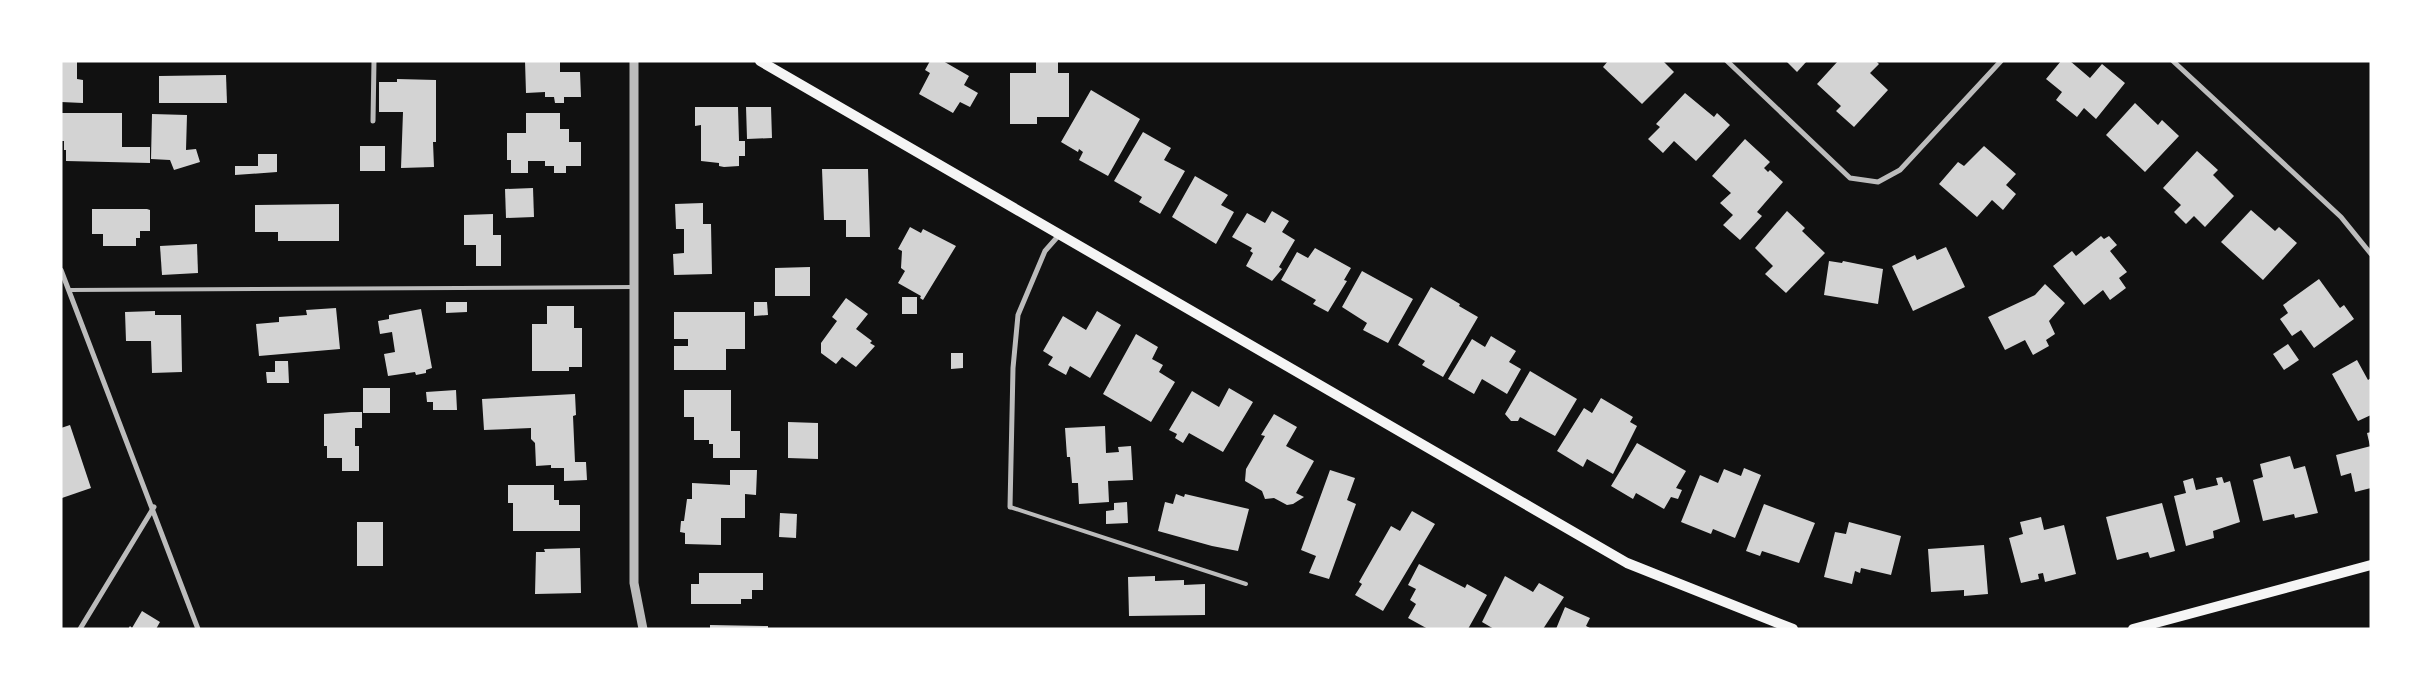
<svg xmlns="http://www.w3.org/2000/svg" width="2432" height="690" font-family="Karla,sans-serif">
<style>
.building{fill:#d3d3d3}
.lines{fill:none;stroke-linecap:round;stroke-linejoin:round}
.service{stroke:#bcbcbc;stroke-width:4}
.minor{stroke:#bcbcbc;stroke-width:5}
.tertiary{stroke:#bcbcbc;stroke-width:9}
.secondary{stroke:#f5f5f5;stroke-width:10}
</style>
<rect width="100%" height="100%" fill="#111"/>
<!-- building -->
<g class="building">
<path d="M61,61H77V79L83,80V103L61,102Z"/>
<path d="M525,61H560V72H580L581,97H564V103H555L554,97H545V92L526,93Z"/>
<path d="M930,61H943L969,76L964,85L978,93L970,107L960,102L953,113L919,94L930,73L925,70Z"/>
<path d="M1036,61H1058V73H1069V117H1037V124H1010V73H1036Z"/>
<path d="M1608,61H1663L1674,72L1642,104L1603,67Z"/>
<path d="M1786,61H1807L1797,72Z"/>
<path d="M1838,61H1876L1879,64L1870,73L1888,90L1854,127L1836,111L1841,106L1817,84Z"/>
<path d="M2061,61H2070L2090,78L2102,64L2125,83L2096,119L2084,108L2077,117L2056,100L2062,92L2046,79Z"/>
<path d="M226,75L227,103H159V76Z"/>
<path d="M397,79L436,80V142H433L434,167L401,168L403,112H379V82H397Z"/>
<path d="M1091,90L1140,119L1108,176L1079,160L1083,152L1079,149L1078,152L1061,142Z"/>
<path d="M1685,93L1714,117L1717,113L1730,125L1696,161L1674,141L1663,153L1648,139L1660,127L1656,124Z"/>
<path d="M2135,103L2158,125L2162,120L2179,136L2145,172L2106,135Z"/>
<path d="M695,107H738L739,141H745V156H739V166L724,167L719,166V163L701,161V125L695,126Z"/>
<path d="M746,107H771L772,138L747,139Z"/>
<path d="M61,113H122V147H150V163L66,161V150H64V141H61Z"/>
<path d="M526,113H560V129H569V142H581V166H566V173H554V166H545V161H528V173H511V160H507V133H526Z"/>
<path d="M152,114L187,115L186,150L196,149L200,162L174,170L170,160L151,159Z"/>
<path d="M1143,132L1171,148L1164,160L1185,171L1160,214L1139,202L1142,197L1114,181Z"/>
<path d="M1745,139L1770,162L1764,168L1768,172L1770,170L1783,182L1757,212L1762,216L1740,240L1723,225L1733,215L1720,203L1731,193L1712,176Z"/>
<rect x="360" y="146" width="25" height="25"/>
<path d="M1984,146L2016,174L2006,185L2016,194L2003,210L1992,200L1977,217L1939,184L1958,162L1964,166Z"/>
<path d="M2197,151L2218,170L2213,175L2234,196L2205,227L2194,216L2186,224L2174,212L2181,205L2163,188Z"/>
<path d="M258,154H277V172L235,175V166H258Z"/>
<path d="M822,169H868L870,237H846V220H824Z"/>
<path d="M1195,176L1228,195L1221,205L1234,212L1216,244L1172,217Z"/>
<path d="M533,188L534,217L506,218L505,189Z"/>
<path d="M703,203V224H711L712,274L674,275L673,254L684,253V229H676L675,204Z"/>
<path d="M339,204V241H278V232H255V205Z"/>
<path d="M92,209H147L150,210V231H140V238H136V246H103V234H92Z"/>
<path d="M2251,210L2275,231L2279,227L2297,243L2263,280L2221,242Z"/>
<path d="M1272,211L1289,221L1282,232L1295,240L1279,267L1282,269L1272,281L1246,266L1253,253L1250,251L1252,248L1232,237L1247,213L1265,223Z"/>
<path d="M1787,211L1805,228L1802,231L1825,253L1786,293L1765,274L1773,266L1755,248Z"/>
<path d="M493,214V235H501V266H476V245H464V215Z"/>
<path d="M910,227L921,233L923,229L956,246L923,300L920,298L921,296L898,283L905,271L901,268L902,251L898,249Z"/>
<path d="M2101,236L2104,239L2109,236L2117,245L2110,251L2127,272L2119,278L2126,288L2110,300L2103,290L2084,305L2053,266L2072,251L2076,256Z"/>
<path d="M197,244L198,273L162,275L160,246Z"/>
<path d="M1946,247L1965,287L1913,311L1892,266L1915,255L1917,260Z"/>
<path d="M1315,248L1351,268L1344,280L1347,281L1328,312L1313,304L1316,300L1281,280L1297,252L1308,258Z"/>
<path d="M1829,261L1842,263L1843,261L1883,269L1878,304L1824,295Z"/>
<path d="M810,267V296H775V268Z"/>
<path d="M1362,271L1413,299L1388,343L1363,330L1367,323L1342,307Z"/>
<path d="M2319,279L2340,308L2344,305L2354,319L2314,348L2301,330L2292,336L2280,319L2288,313L2283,305Z"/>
<path d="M2045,284L2065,303L2049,321L2055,334L2046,340L2049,346L2033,355L2025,340L2005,350L1988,317L2035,295Z"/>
<path d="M1431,287L1460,304L1459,306L1478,317L1443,377L1422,365L1425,361L1398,345Z"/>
<rect x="902" y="297" width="15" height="17"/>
<path d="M846,298L868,314L856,329L872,341L870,343L875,346L856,367L842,357L836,364L821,353V343L837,321L832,317Z"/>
<path d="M446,302H467V312L446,313Z"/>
<path d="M754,302H767L768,315L754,316Z"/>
<path d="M547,306H574V328H582V367H569V371H532V324H547Z"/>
<path d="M336,308L340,349L259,356L256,324L279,322V317L307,315L306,310Z"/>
<path d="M421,309L432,368L426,370V373L416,375L415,372L388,376L384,354L395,352L392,332L380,334L378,321L389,319V315Z"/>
<path d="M155,311V315H181L182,372L152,373L151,341H126L125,312Z"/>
<path d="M1097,311L1121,325L1090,378L1070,366L1066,375L1048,365L1053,357L1043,351L1063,316L1086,330Z"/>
<path d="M674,312H745V349H726V370H674V346H688V339H674Z"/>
<path d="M1136,334L1158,347L1152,359L1163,365L1159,372L1175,382L1151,422L1103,394Z"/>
<path d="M1491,336L1516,351L1509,362L1521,369L1507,394L1482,379L1474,394L1448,379L1472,339L1485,347Z"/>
<path d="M2288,344L2299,360L2284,370L2273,354Z"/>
<path d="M951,353H963V368L951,369Z"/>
<path d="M2357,360L2368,380L2371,378V415L2358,421L2332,374Z"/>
<path d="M275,361H288L289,383H267L266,372H275Z"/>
<path d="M1530,371L1577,399L1555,436L1520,417L1518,421H1511L1505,414Z"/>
<rect x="363" y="388" width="27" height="25"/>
<path d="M1229,388L1253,402L1223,452L1189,433L1183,443L1175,438L1177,434L1169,430L1192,391L1219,407Z"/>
<path d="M456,390L457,410H433V402H427L426,392Z"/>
<path d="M684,390H731V431H740V458H713V444H709V440H694V417H684Z"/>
<path d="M575,394L576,415L573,416L575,462H586L587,480L564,481V468H551V465L536,466L535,443L531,439V428L484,430L482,399Z"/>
<path d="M1601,398L1633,417L1630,422L1637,426L1613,474L1587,459L1583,467L1557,451L1584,408L1592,413Z"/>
<path d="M351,412H362V428H355V446H359V471H342V458H327V446H324V414Z"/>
<path d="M1274,414L1297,427L1286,446L1314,461L1296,493L1304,497L1293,504L1287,505L1274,498L1265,499L1262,491L1245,481L1246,469L1265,436L1261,435Z"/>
<path d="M788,422L818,423V459L788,458Z"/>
<path d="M70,425L91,488L62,498L61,428Z"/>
<path d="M1105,426L1106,453L1119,452L1118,447L1131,446L1133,480L1108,481L1109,502L1079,504L1078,483H1072L1070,457H1067L1065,428Z"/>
<path d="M2371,432V446H2370L2367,433Z"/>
<path d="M1637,443L1686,471L1676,488L1682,490L1678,499L1671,497L1664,509L1636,493L1633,499L1611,486Z"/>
<path d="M2371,446V488L2355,492L2351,473L2341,476L2336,455Z"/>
<path d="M2290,456L2294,469L2305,466L2318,513L2295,518L2294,514L2263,521L2253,480L2263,477L2260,464Z"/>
<path d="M1744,468L1761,475L1735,538L1713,529L1711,534L1681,522L1700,475L1718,483L1724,469L1741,476Z"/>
<path d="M730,470H757L756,495L745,494V518H721V545L685,544V533L680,532L681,521H684L687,499H692V483L730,485Z"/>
<path d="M1330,470L1355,478L1347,500L1356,504L1329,579L1309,573L1316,556L1301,550Z"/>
<path d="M2222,477L2224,483L2230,481L2240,522L2213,531L2214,538L2186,546L2174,496L2186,493L2183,481L2193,478L2196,490L2218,485L2216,478Z"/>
<path d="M508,485H554V500H559V505H580V531H513V503H508Z"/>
<path d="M1176,494L1184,497L1185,494L1249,509L1238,551L1212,546L1158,531L1165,502L1173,504Z"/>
<path d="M1127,502L1128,523L1106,524V511L1114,510V503Z"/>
<path d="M2162,503L2175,551L2150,558L2148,552L2117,560L2106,517Z"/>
<path d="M1764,504L1815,523L1799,563L1762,551L1760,556L1746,551Z"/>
<path d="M1412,511L1435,524L1383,611L1355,595L1362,584L1359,582L1391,526L1400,531Z"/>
<path d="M780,513L797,514L796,538L779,537Z"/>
<path d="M2041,517L2044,530L2064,525L2076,574L2045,582L2043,573L2038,574L2039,579L2021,583L2009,538L2023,534L2020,522Z"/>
<rect x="357" y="522" width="26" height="44"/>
<path d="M1849,522L1901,536L1891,575L1861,568L1860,573L1855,571L1852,584L1824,577L1835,532L1846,534Z"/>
<path d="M1984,545L1988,594L1964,596V590L1931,592L1928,549Z"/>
<path d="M580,548L581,593L535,594L536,552H545L544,549Z"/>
<path d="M1419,564L1465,588L1467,584L1487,595L1468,629H1428L1408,618L1416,604L1410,600L1416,589L1408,585Z"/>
<path d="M699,573H763V590H752V599H741V604H691V584H699Z"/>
<path d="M1155,576V581L1184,580V585L1205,584V615L1129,616L1128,577Z"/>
<path d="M1505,576L1533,592L1539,583L1564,597L1543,629H1494L1482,622Z"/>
<path d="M1565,607L1590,618L1586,626L1592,629H1556Z"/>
<path d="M142,611L160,622L156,629H128L130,626L132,628Z"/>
<path d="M710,625L768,626V629H710Z"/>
</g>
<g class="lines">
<!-- service -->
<g class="service">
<path d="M69,290L634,287"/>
<path d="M1010,507L1246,584"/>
</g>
<!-- minor -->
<g class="minor">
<path d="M1727,61L1850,178L1878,182L1900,170L2001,61"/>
<path d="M2173,61L2341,217L2371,254"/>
<path d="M373,121L374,61"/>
<path d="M61,270L198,629"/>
<path d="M1010,507L1013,368L1018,315L1045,251L1060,234"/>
<path d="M80,629L154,507"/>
</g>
<!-- tertiary -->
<path class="tertiary" d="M634,61V583L643,629"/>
<!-- secondary -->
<g class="secondary">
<path d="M760,61L1627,563L1793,629"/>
<path d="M2133,629L2371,565"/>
</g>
</g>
<!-- border -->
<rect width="2432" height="690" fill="none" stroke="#ffffff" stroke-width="125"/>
</svg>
